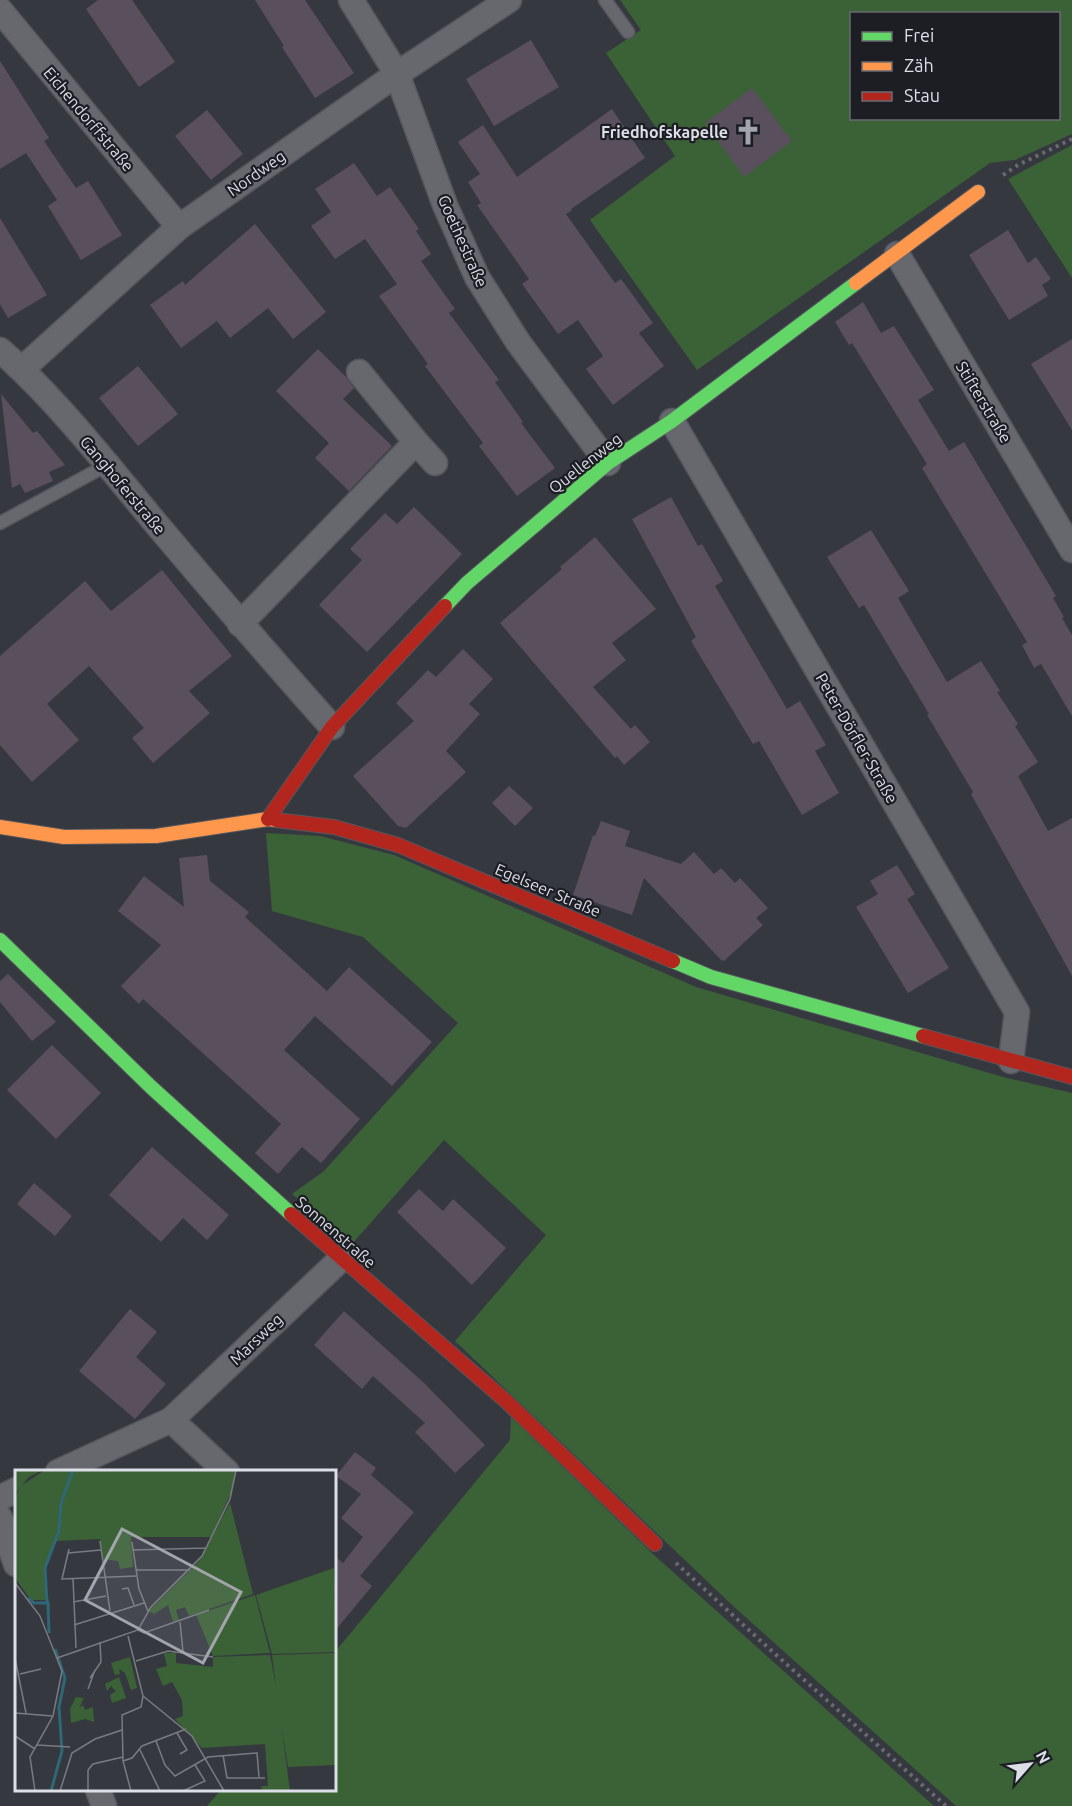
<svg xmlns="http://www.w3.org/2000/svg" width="1072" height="1806" font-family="Ubuntu,sans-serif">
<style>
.green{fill:#3b6236;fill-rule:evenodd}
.building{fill:#5a4f5c}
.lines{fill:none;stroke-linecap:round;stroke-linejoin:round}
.lane-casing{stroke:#55565d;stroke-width:15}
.street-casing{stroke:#55565d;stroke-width:27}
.fast-casing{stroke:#55565d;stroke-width:16}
.slow-casing{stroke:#55565d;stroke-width:16}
.jam-casing{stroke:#55565d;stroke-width:16}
.path{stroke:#6a6b70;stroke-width:4;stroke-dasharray:3 4.5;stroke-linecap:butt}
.lane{stroke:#67686e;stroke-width:12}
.street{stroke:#67686e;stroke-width:24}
.fast{stroke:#63d668;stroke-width:14}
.slow{stroke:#ff974d;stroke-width:14}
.jam{stroke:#b3261e;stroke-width:14}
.labels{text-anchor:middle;stroke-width:4.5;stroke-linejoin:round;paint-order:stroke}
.street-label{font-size:16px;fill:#dddfe7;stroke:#1c1e24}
.poi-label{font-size:16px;font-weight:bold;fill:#dddfe7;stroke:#1c1e24;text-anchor:end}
.inset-river{fill:none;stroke:#2e6776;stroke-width:3}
.inset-road{fill:none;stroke:#797b83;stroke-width:1.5}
.view{fill:#a3a5ad;fill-opacity:0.15;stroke:#a3a5ad;stroke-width:3}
.inset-edge{fill:none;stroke:#dddfe7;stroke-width:3}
</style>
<rect width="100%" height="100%" fill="#363840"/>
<!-- green -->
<g class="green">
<path d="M620,0H1072V134L1015,160L990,163L697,370L590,220L675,156L606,53L641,30ZM852,14H1058V118H852Z"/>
<path d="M1072,145V278L1008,179Z"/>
<path d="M266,833L320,836L394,855L696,987L1003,1077L1072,1093V1806H956L731,1604L455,1341L546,1235L444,1140L351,1245L292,1194L324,1171L458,1023L363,937L272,911Z"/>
<path d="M511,1417L654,1555L934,1806H207L221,1790H334L335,1652L510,1440Z"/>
</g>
<!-- building -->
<g class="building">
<path d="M98,0H132L175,62L139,87L86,9Z"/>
<path d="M255,0H305L354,73L315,98L282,47L284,46Z"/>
<path d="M531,40L559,87L494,126L466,79Z"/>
<path d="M0,61L49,138L44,141L76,188L88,181L122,235L81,260L48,206L57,200L26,153L0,169Z"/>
<path d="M752,88L792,141L744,177L705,123Z"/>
<path d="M612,109L645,158L571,209L572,210L566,214L615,283L621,279L653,323L639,333L664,366L613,405L586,369L603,356L578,320L558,334L522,284L529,279L477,205L481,203L468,182L480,174L458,142L483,125L517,177Z"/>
<path d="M207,110L243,154L211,180L175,136Z"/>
<path d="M354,163L377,196L390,187L419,229L416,231L431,254L421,261L455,309L449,313L499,380L495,382L523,422L521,423L555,468L517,496L479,446L483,443L425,366L428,364L379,296L397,284L365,239L335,259L311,226L331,212L315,189Z"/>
<path d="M0,218L47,295L8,318L0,304Z"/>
<path d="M255,224L326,312L293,339L268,308L230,338L217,321L181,348L150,305L183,281L185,285Z"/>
<path d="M1008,230L1028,263L1036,257L1051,279L1042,285L1048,296L1009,320L969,255Z"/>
<path d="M863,302L881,333L894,326L934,390L918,400L949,451L964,442L1056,596L1053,598L1064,617L1062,618L1072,635V716L1041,664L1034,668L1022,645L1027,642L922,468L927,464L852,343L849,345L835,322Z"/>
<path d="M1072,339V430L1031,364Z"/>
<path d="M318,349L346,377L354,388L343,399L392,446L349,491L315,458L329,443L276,391Z"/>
<path d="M138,366L178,414L138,446L99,398Z"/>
<path d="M1,394L33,433L37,431L65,465L49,472L53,481L25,493L20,484L12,488Z"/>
<path d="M671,497L698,546L702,544L723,581L715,586L787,709L800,701L826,745L815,751L839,793L802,815L759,741L753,744L691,641L696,637L632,519Z"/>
<path d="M414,507L462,554L367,652L319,605L362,560L350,549L385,513L397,524Z"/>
<path d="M871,530L909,591L898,598L947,682L981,661L1000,691L997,692L1018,724L1015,726L1038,762L1018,776L1048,831L1072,818V976L971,794L973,792L927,715L929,714L864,605L859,608L827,557Z"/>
<path d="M595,537L656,609L612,643L626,660L593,687L631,729L635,725L650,742L624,765L617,756L615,758L500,623L562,569L560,567Z"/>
<path d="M162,570L232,656L189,691L210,713L153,763L132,738L144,728L89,666L47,704L79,740L32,782L0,745V656L85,581L111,611Z"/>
<path d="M463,649L493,679L469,704L480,714L446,751L466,772L406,828L398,826L353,776L414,721L396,703L428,670L436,677Z"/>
<path d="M509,786L533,808L515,826L492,803Z"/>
<path d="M601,821L630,831L625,846L681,864L694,852L714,874L721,868L735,883L740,878L768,908L756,918L763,925L724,961L721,960L644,878L632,915L573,895L593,835L595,836Z"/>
<path d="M207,855L210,881L249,912L245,917L327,991L349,967L432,1042L392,1086L315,1016L284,1050L360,1119L321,1163L302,1147L278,1174L255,1153L281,1124L143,999L139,1004L121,986L161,945L118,911L144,876L184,907L179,858Z"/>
<path d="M897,865L915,894L907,899L949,968L908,993L856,907L878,894L870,881Z"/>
<path d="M8,974L56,1022L32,1041L0,1002V981Z"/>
<path d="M52,1045L101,1093L56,1139L7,1090Z"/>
<path d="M152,1147L229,1215L207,1240L183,1218L161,1242L109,1195Z"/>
<path d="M34,1183L72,1216L55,1236L17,1204Z"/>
<path d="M419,1189L443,1211L453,1199L506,1248L472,1285L397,1212Z"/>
<path d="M130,1309L157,1332L136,1357L166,1384L135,1419L79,1371Z"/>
<path d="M344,1311L424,1383L485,1445L455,1473L415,1432L425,1423L373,1376L362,1389L314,1345Z"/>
<path d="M355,1452L376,1468L371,1475L414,1512L360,1576L372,1586L334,1632V1556L343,1563L363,1537L341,1518L361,1494L336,1476Z"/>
</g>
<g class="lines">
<!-- lane casing -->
<g class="lane-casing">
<g id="lane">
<path d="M605,0L628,32"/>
<path d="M0,523L107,465"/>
</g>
</g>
<!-- street casing -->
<g class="street-casing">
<g id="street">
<path d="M351,0L397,74L445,205L477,277L518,342L608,463"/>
<path d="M0,10L179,227"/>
<path d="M897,254L1072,550"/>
<path d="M0,350C55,398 106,463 153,520C212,590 271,659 332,727"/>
<path d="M22,369L179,227L397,74L509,0"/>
<path d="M672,421L1017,1012L1011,1061"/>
<path d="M416,442L435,463"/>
<path d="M240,624L416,442L359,372"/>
<path d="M171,1420L227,1472"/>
<path d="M58,1472L171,1420L341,1259"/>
<path d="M0,1498L16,1490"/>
<path d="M0,1518L16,1564"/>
<path d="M98,1790L104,1806"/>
</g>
</g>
<!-- fast casing -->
<g class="fast-casing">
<g id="fast">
<path d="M445,606L467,583L608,463L672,421L856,283"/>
<path d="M0,940L151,1087L291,1214"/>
<path d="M673,961L711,977L923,1036"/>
</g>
</g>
<!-- slow casing -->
<g class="slow-casing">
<g id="slow">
<path d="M856,283L978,192"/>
<path d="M0,827L64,837L156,836L268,819L276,820"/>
</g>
</g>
<!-- jam casing -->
<g class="jam-casing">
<g id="jam">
<path d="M268,819L332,727L445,606"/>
<path d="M276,820L334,827L398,845L673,961"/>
<path d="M923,1036L1072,1077"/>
<path d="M291,1214L507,1402L655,1544"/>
</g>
</g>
<!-- path -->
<g class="path">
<path d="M1003,175L1018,165L1072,139"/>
<path d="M676,1563L775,1654L946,1806"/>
</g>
<!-- lane -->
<use href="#lane" class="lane"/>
<!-- street -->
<use href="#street" class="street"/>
<!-- fast -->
<use href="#fast" class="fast"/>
<!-- slow -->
<use href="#slow" class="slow"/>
<!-- jam -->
<use href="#jam" class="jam"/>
</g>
<!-- icons -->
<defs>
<g id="church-bare" transform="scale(2.07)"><path d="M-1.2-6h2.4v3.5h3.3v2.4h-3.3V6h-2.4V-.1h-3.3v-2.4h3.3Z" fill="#a3a5ad" stroke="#1c1e24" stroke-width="2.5" paint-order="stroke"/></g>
</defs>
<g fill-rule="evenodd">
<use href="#church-bare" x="748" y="132"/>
</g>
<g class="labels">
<!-- street labels -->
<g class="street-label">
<text transform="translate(89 119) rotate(50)" y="6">Eichendorffstraße</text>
<text transform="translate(256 173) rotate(-35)" y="6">Nordweg</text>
<text transform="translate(463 241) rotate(66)" y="6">Goethestraße</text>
<text transform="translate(984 402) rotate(59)" y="6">Stifterstraße</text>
<text transform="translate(585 463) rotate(-38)" y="6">Quellenweg</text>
<text transform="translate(123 485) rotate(50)" y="6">Ganghoferstraße</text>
<text transform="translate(857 738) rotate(60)" y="6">Peter-Dörfler-Straße</text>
<text transform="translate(548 890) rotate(23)" y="6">Egelseer Straße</text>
<text transform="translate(336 1232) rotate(41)" y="6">Sonnenstraße</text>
<text transform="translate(256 1339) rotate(-44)" y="6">Marsweg</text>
</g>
<!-- poi labels -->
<g class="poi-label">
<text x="728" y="138">Friedhofskapelle</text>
</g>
</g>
<!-- overview -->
<g transform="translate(15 1470)">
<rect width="321" height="321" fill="#363840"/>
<path d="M0,0H28L14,7L7,15L30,0H220L217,21L196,67H116L118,97L105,99L103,91L87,89L85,69L40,71L29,100L31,130H16L0,108V26L6,17L0,24ZM215,33L238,124L174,146L170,137L161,140L164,150L158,152L153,135L139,144L134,141L184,91ZM319,98L321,182L257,184L241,125ZM240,125L255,183L198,186L181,145ZM149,183H161V193L198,197V187L255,185L261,216L257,185L321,183V295L273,297L266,253L275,321H247L246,316H253L250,274L187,278L160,249L168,246L167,230L157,212L148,216L141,199L152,196ZM115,187L122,218L116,220L110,203L104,199L105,204L100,205L96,193ZM104,207L111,228L97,233L95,225L101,221L96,216L92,221L90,214ZM61,227L69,228L64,238L68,235L70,240L78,237L79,252L70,249L56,253L55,239Z" fill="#3b6236"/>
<path class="inset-river" d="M13,128L19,133H33L34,163M32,132L30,98L44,61L46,33L58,0M36,321L47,281L44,237L50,208L40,179"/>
<path class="inset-road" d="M85,71L95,141M117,72L124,119L133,141M54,79L47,109L121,106M118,80L191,78M53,83L86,80M121,100H175M58,108L61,178M0,113L25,146L47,201L38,246L15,287L20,321M107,119L113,118L119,135M58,132L91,126M165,152L168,182M59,155L129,133M123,160L129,163L194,140M113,166L128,226L126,237L107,245L108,291L116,321M0,188L11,243M42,188L123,160L136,137L187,86L215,29L221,0M121,191L153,181L198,187M5,204L26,199M75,208L86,192L85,172M73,219L80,200M128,226L177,266L209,321M0,243L37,246M162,263L172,280L165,284M0,266L20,279M141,271L150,295L160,306L193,287L242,283L244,307M22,275L55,277M125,280L145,321M208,285L212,308H250M108,291L117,288L127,276L171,259M45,321L57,283L80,269L107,260M73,321V300L78,294L108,287M168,321L190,311L180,295"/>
<path class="view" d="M107,59L226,122L188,193L70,130Z"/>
<rect width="321" height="321" class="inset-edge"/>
</g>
<!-- legend -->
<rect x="850" y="12" width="210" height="108" fill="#1c1e24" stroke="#696b72" stroke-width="1.5"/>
<rect x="862" y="32" width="30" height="9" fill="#63d668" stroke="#696b72" stroke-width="1.5"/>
<text x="904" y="42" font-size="18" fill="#dddfe7">Frei</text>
<rect x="862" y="62" width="30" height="9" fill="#ff974d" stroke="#696b72" stroke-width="1.5"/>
<text x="904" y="72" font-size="18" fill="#dddfe7">Zäh</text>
<rect x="862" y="92" width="30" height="9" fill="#b3261e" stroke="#696b72" stroke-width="1.5"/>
<text x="904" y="102" font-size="18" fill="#dddfe7">Stau</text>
<!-- north arrow -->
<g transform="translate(1030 1764) rotate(62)" stroke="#1c1e24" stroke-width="4.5" paint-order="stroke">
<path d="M0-4.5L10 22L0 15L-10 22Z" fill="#dddfe7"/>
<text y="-9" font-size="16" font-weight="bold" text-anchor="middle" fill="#dddfe7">N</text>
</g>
</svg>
